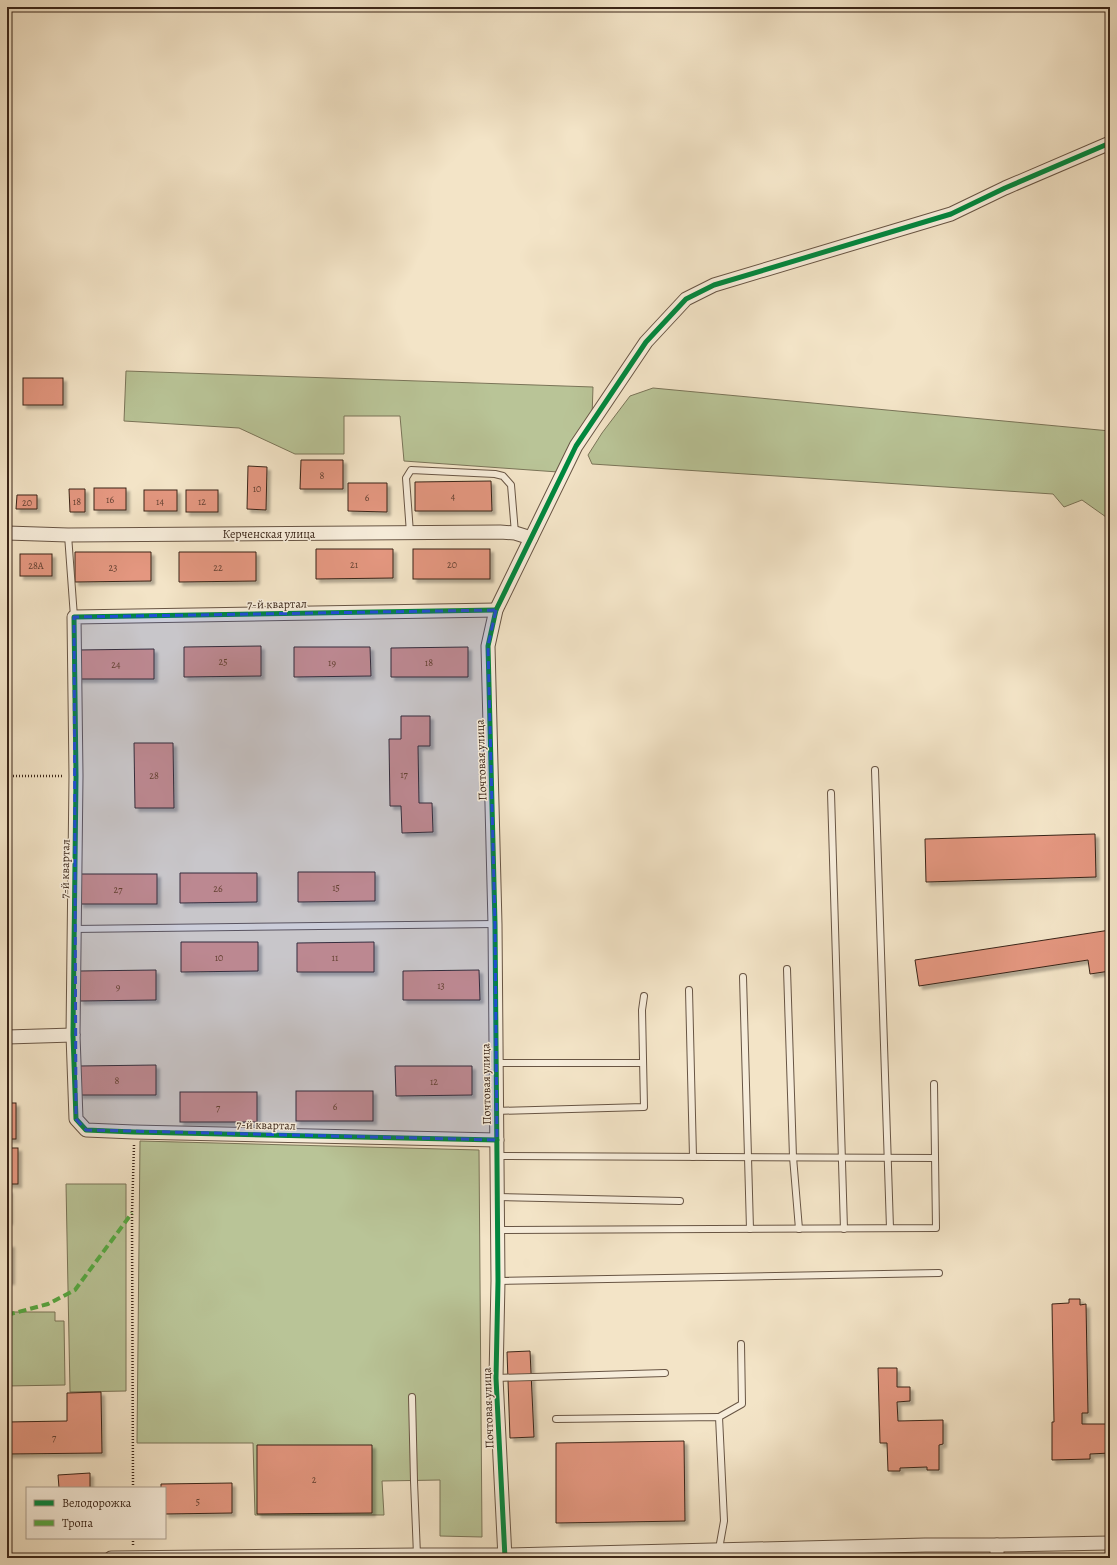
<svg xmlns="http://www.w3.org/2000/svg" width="1117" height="1565" font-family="Alegreya,serif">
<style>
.green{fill:#b9c497;stroke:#7a7458}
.building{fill:#e49780;stroke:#3a2518;filter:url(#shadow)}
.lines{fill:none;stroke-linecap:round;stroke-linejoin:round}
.service-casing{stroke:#685544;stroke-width:8}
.minor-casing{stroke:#685544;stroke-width:15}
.path{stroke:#3a2518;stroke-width:2.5;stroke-dasharray:1 2;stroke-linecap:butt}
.service{stroke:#f7eddb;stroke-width:6}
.minor{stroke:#f7eddb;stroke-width:13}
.quiet{stroke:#55aa42;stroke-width:4;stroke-dasharray:8 4;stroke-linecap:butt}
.cycleway-casing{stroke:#f7eddb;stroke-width:8}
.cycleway{stroke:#00873e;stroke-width:5}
.marked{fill:#1d4ed8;fill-opacity:0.2;stroke:#1d4ed8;stroke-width:3;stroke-dasharray:8 5;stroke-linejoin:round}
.labels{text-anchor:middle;stroke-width:3;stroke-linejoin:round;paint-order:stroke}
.number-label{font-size:10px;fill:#644232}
.street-label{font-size:12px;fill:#3a2518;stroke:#f7eddb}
</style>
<defs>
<filter id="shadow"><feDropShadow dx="3.5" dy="3.5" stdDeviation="1" flood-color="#0004"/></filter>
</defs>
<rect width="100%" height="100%" fill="#f3e4c7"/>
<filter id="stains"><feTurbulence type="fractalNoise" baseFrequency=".005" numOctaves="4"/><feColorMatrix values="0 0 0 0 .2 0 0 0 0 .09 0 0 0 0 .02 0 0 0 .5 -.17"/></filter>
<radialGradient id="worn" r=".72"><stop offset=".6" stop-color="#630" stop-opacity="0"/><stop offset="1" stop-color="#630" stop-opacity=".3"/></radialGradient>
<!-- green -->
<g class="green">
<path d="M126,371L593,387L592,417L558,472L404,461L400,416H344V454H295L239,428L124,421Z"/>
<path d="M653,388L1110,431V502L1106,517L1082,500L1064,507L1053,494L592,464L588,455L602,433L630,396Z"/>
<path d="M140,1141L479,1150L482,1537L440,1536V1480L382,1481L384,1515H255L253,1443H137Z"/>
<path d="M66,1184H126V1391L70,1392Z"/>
<path d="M7,1312H55V1321H64L65,1385L7,1386Z"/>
</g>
<!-- building -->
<g class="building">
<rect x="23" y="378" width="40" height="27"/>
<path d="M301,460H343V489H300Z"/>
<path d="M248,466L267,467L266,510L247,509Z"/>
<path d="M491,481L492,511H415V482Z"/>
<path d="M348,483H387V512L348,511Z"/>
<rect x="94" y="488" width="32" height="22"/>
<path d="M69,489H85V512H70Z"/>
<rect x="144" y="490" width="33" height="21"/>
<rect x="186" y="490" width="32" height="22"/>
<path d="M17,495H37V509H16Z"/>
<path d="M316,549H393V578L316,579Z"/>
<rect x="413" y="549" width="77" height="30"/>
<path d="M75,552H151V581L75,582Z"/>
<path d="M179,552H256V581L179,582Z"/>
<rect x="20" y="554" width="32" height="22"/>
<path d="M261,646V676L184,677V647Z"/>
<path d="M294,647H370L371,676L294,677Z"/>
<path d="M468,647V677H391V648Z"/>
<path d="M154,649V679H77V650Z"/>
<path d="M401,716H430V746H418L419,803H432L433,832L402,833L401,806H390L389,739H401Z"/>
<path d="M134,743H173L174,808H135Z"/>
<path d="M1095,834L1096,877L926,882L925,839Z"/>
<path d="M298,872H375V901L298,902Z"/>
<path d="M180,873H257V902L180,903Z"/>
<rect x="80" y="874" width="77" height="30"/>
<path d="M1110,930V971L1090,974L1088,960L919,986L915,960Z"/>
<path d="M181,942H258V971L181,972Z"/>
<path d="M374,942V972H297V943Z"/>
<path d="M156,970V1000L80,1001L79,971Z"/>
<path d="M479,970L480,1000H403V971Z"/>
<path d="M156,1065V1095H79V1066Z"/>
<path d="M395,1066H472V1095L396,1096Z"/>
<rect x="296" y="1091" width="77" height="30"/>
<rect x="180" y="1092" width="77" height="30"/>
<rect x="7" y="1103" width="9" height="36"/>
<rect x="7" y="1148" width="11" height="36"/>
<rect x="7" y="1190" width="2" height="31"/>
<rect x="7" y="1244" width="4" height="37"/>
<path d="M1069,1299H1080V1305L1086,1304L1088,1413H1082V1424H1110V1453L1090,1454V1459L1052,1460V1422H1054L1052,1304L1069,1303Z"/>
<path d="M530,1351L534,1437L510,1438L507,1352Z"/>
<path d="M878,1368H897V1387H910V1401L897,1402L898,1421L943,1420V1444L939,1445V1470H927V1467L900,1468V1471H888L887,1443H880Z"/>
<path d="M101,1392L102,1453L7,1454V1422L67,1421V1393Z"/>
<path d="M684,1441L685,1521L556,1523V1443Z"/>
<path d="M257,1445H372V1513L257,1514Z"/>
<path d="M90,1473V1488H59L58,1475Z"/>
<path d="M232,1483V1513L165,1514V1488H161V1484Z"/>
</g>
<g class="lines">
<!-- service casing -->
<g class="service-casing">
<g id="service">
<path d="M410,533L406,478L411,470L495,474L503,476L511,485L515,533"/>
<path d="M68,535L74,617"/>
<path d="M875,770L890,1228"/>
<path d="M831,793L844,1229"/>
<path d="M74,929L495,924"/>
<path d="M787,969L793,1157L799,1229"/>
<path d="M743,977L750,1229"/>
<path d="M689,990L693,1157"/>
<path d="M495,1063H643"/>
<path d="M496,1111L644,1107L642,1010L644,996"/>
<path d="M497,1156L935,1158"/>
<path d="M496,1197L680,1201"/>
<path d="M497,1230L936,1228L934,1084"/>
<path d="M498,1281L939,1273"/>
<path d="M496,1378L665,1373"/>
<path d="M412,1397L414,1481L417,1555"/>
<path d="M719,1417L742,1404L741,1344"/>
<path d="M556,1419L719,1417L724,1521L719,1549V1558"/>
</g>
</g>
<!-- minor casing -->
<g class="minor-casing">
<g id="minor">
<path d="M7,533L68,535L500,532L515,533L531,538"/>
<path d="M496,610L74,617L76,776L73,1035L76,1119L86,1130L134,1132L497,1140"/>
<path d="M7,1037L73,1035"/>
<path d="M997,1545V1558"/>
<path d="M111,1558L417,1555H505L925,1545H997L1110,1543"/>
<path d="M505,1558L496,1378L498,1281L495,924L488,646L496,610L576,446L646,342L686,299L714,285L951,214L1005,188L1110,143"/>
</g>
</g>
<!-- path -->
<g class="path">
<path d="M7,776H63"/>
<path d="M133,1488L132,1213L134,1145"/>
<path d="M133,1538V1545"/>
</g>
<!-- service -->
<use href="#service" class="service"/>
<!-- minor -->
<use href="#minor" class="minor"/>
<!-- quiet -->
<path class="quiet" d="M7,1315L48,1304L75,1290L132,1213"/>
<!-- cycleway casing -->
<g class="cycleway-casing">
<g id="cycleway">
<path d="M496,610L74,617L76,776L73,1035L76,1119L86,1130L134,1132L497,1140"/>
<path d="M505,1558L496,1378L498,1281L495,924L488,646L496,610L576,446L646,342L686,299L714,285L951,214L1005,188L1110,143"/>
</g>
</g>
<!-- cycleway -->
<use href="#cycleway" class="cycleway"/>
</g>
<!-- marked area -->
<path class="marked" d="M496,610L488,646L495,924L497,1140L86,1130L76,1119L74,617Z"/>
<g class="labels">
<!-- number labels -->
<g class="number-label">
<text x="322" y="479">8</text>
<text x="257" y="492">10</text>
<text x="453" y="500">4</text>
<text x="367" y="501">6</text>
<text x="110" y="503">16</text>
<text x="77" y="505">18</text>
<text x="160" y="505">14</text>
<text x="202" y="505">12</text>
<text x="27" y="506">20</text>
<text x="354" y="568">21</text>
<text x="452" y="568">20</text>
<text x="36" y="569">28А</text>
<text x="113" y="571">23</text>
<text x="218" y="571">22</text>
<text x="223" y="665">25</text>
<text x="332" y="666">19</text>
<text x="429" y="666">18</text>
<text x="116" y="668">24</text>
<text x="404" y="778">17</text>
<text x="154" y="779">28</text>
<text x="336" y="891">15</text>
<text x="218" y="892">26</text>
<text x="118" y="893">27</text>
<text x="219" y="961">10</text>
<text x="335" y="961">11</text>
<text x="441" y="989">13</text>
<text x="118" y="990">9</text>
<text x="117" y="1084">8</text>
<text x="434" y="1085">12</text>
<text x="335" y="1110">6</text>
<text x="218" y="1111">7</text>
<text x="54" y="1441">7</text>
<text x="314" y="1483">2</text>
<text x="198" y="1505">5</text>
</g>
<!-- street labels -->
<g class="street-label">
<text x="269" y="538">Керченская улица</text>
<text transform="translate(277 604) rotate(-1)" y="4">7-й квартал</text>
<text transform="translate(481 760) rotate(-92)" y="4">Почтовая улица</text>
<text transform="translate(65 869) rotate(-89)" y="4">7-й квартал</text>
<text transform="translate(486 1084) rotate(-91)" y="4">Почтовая улица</text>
<text transform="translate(266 1125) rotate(1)" y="4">7-й квартал</text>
<text transform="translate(488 1408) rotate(-92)" y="4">Почтовая улица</text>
</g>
</g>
<!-- margin -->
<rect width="1117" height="1565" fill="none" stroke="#f3e4c7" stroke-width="24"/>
<rect x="8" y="8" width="1101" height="1549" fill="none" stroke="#3a2518" stroke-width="2"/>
<rect x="12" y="12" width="1093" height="1541" fill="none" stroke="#3a2518"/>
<!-- legend -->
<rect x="26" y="1487" width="140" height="52" fill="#f7eddb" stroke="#ab9d8d"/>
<rect x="34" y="1500" width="20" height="6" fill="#00873e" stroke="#ab9d8d"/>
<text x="62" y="1507" font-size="12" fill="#3a2518">Велодорожка</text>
<rect x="34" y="1520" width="20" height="6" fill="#55aa42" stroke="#ab9d8d"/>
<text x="62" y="1527" font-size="12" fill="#3a2518">Тропа</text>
<rect width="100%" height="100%" filter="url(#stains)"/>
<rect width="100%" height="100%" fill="url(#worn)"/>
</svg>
